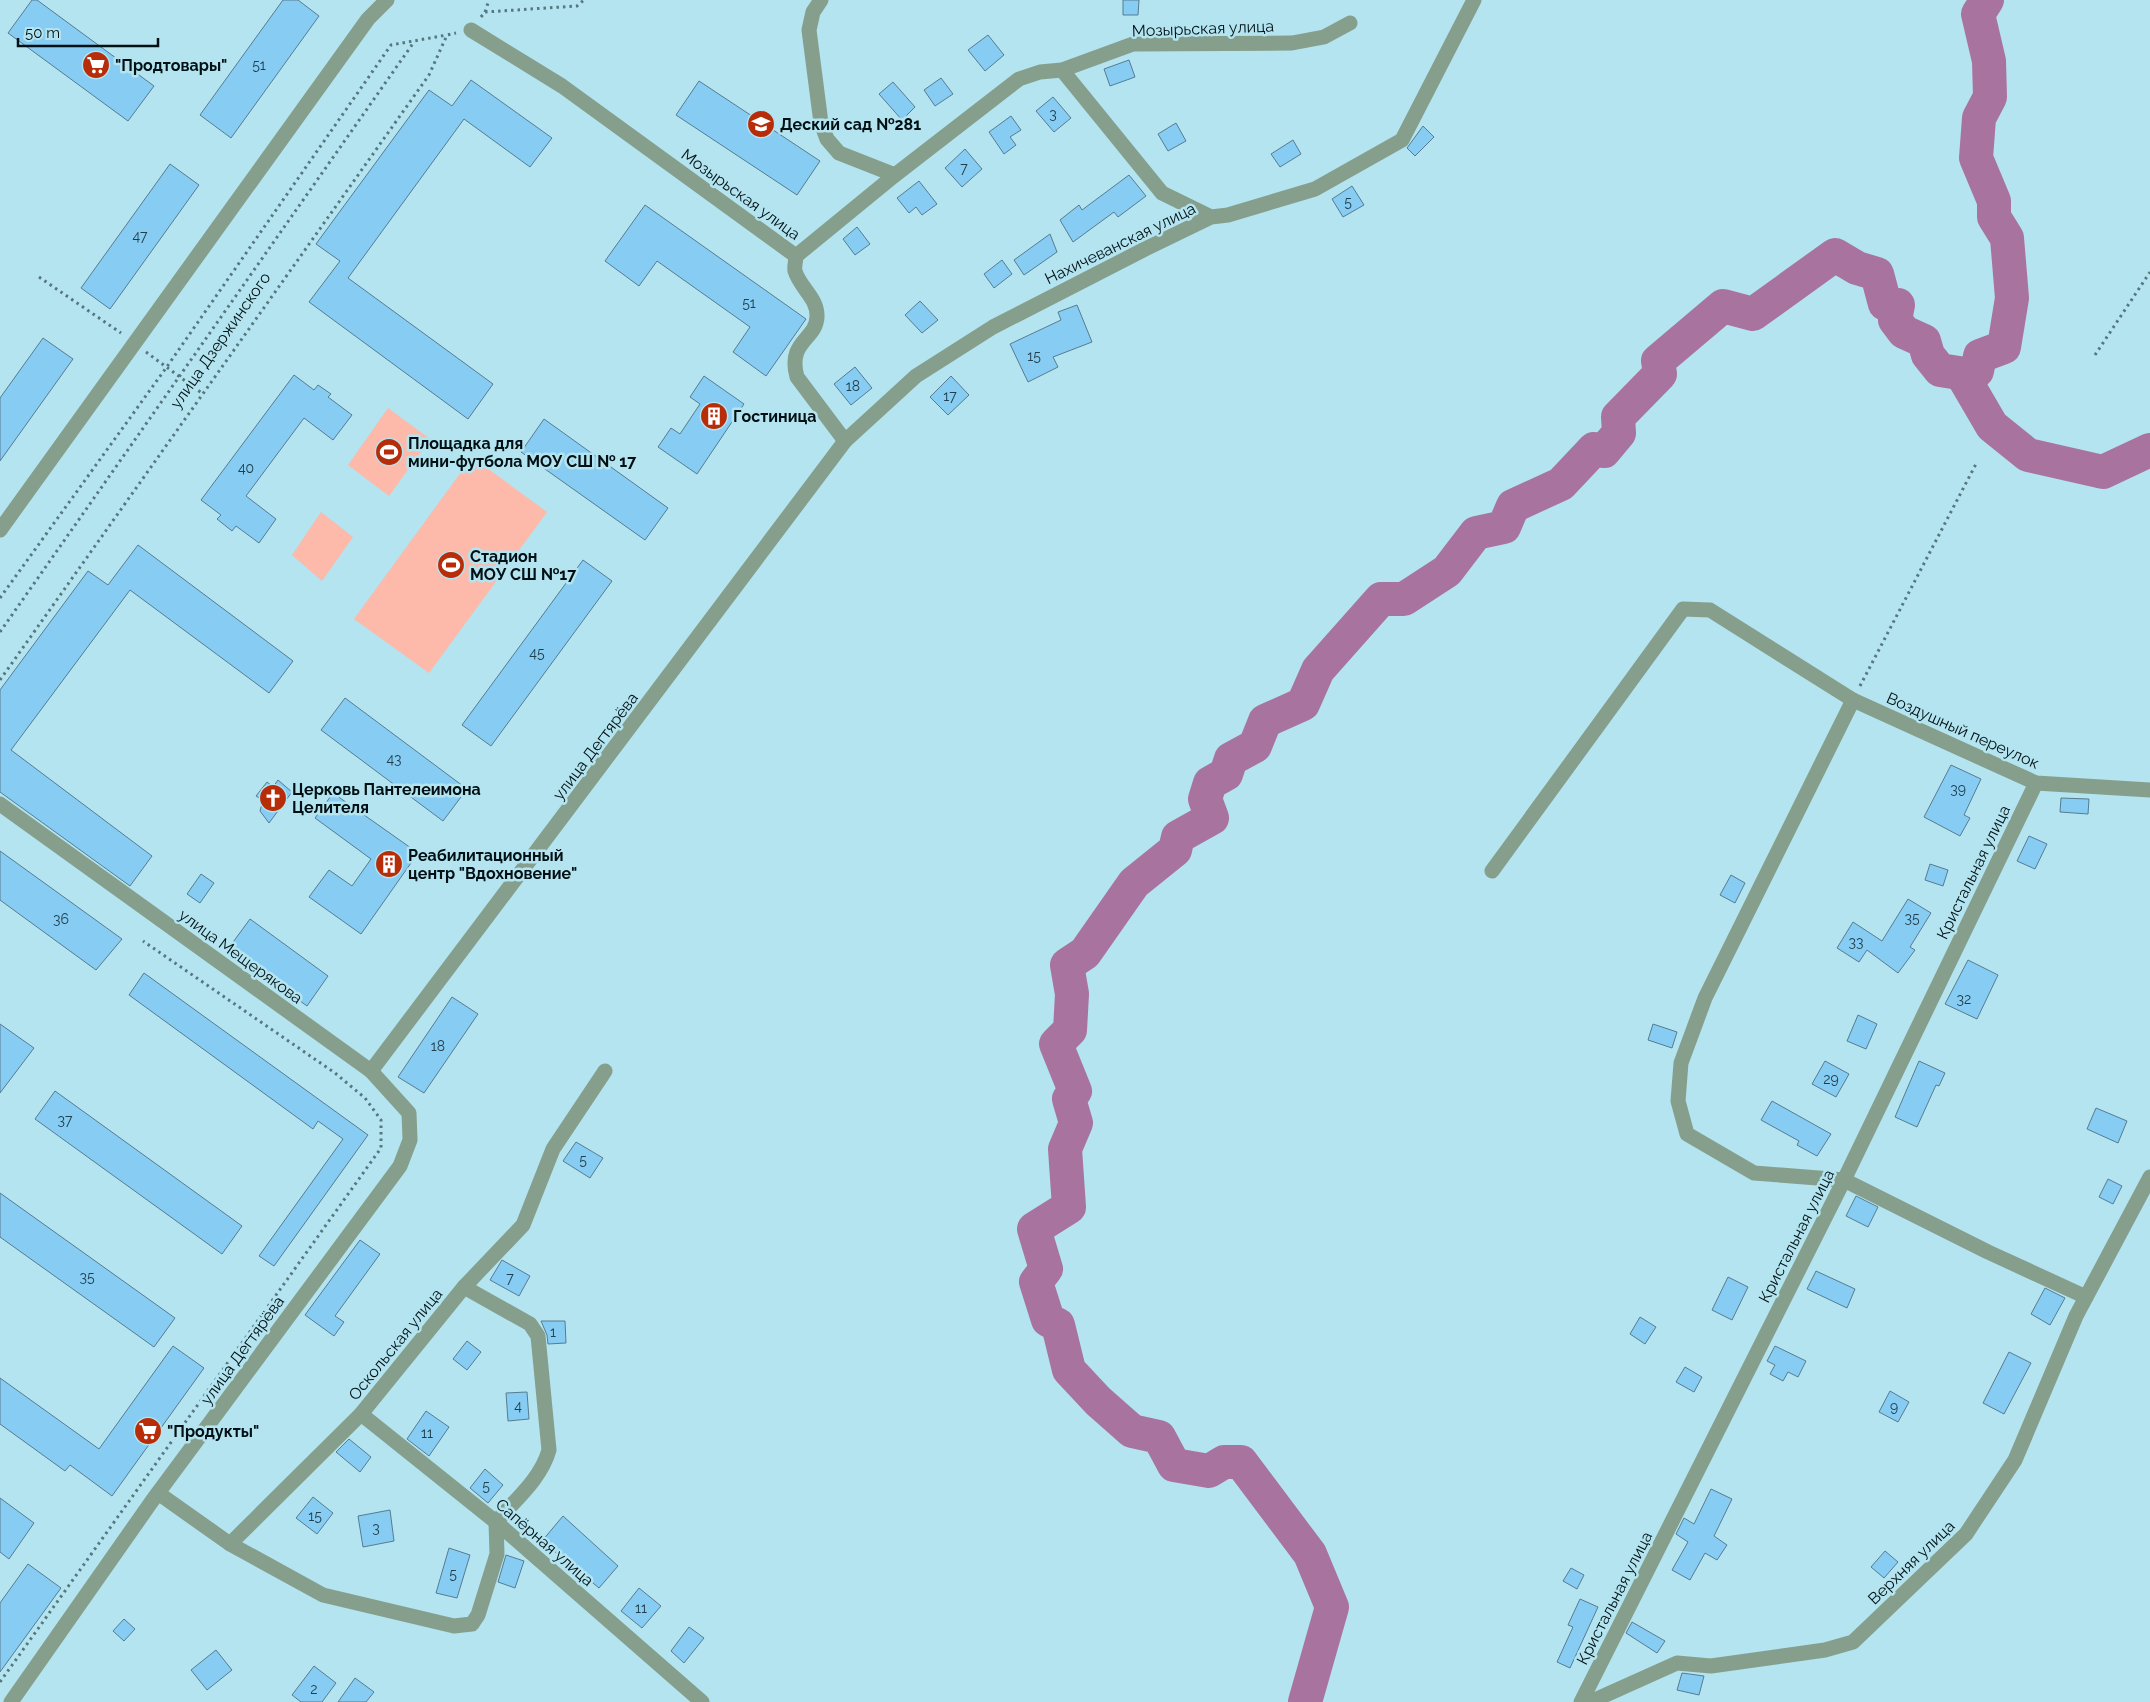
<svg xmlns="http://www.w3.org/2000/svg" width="2150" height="1702" font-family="Raleway,sans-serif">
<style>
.green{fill:#fdb9a9}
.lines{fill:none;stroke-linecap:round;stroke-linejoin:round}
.river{stroke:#a9739f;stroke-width:34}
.building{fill:#86ccf3;stroke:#577c91}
.path{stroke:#57777f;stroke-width:3;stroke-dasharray:2.5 4;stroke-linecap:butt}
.minor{stroke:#859f8c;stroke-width:15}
.labels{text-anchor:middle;stroke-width:5;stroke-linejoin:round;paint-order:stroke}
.number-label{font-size:14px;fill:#223f4c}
.street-label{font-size:16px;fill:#001014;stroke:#b3e4f0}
.poi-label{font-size:16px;font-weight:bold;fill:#001014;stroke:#b3e4f0;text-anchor:start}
</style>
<rect width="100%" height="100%" fill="#b3e4f0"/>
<!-- green -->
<g class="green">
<path d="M388,408L430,439L389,496L348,465Z"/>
<path d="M472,457L547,512L429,673L354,619Z"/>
<path d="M321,512L353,537L322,581L292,555Z"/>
</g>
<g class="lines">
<!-- river -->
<g class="river">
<path d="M1964,378L1992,426L2028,455L2103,472L2150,450"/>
<path d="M1305,1702L1332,1607L1310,1554L1241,1462H1224L1209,1471L1174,1465L1159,1437L1132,1431L1098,1401L1069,1370L1058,1325L1048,1320L1036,1282L1046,1269L1034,1229L1069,1207L1065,1149L1076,1123L1069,1099L1075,1091L1056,1044L1070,1030L1072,994L1067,965L1085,953L1134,883L1175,850L1178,837L1212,818L1205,799L1210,783L1226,774L1231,759L1255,746L1265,721L1303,704L1318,670L1381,599H1404L1447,571L1476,533L1504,527L1513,506L1561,484L1594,449L1604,451L1619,433L1618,417L1660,374L1658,361L1723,306L1753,314L1835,255L1857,268L1877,274L1885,304L1898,305L1895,320L1904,332L1924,341L1928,355L1940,370L1959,373L1964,378L1977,371L1980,356L2004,347L2012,298L2007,238L1994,217V201L1976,158L1979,118L1990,97L1989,61L1978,14L1987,0"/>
</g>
</g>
<!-- building -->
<g class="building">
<path d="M32,0H37L154,86L128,121L8,33Z"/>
<path d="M283,0H298L319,16L231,138L200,115Z"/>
<path d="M1123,0H1139L1138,15H1123Z"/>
<path d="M988,35L1004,55L985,71L968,50Z"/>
<path d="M1129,60L1135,77L1110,86L1104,69Z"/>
<path d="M941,78L953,94L935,106L924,90Z"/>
<path d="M471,80L552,138L530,167L464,119L348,278L493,384L468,419L309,302L340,261L316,244L429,90L452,106Z"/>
<path d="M699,81L820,161L797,195L676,115Z"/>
<path d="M893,82L915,107L902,120L879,94Z"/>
<path d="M1053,97L1071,118L1054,132L1036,111Z"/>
<path d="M1011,116L1021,130L1010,137L1016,145L1004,154L989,132Z"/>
<path d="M1176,123L1186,141L1168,151L1158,134Z"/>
<path d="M1423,126L1434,137L1415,156L1407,148Z"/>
<path d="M1293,140L1301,154L1280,167L1271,154Z"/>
<path d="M965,149L982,169L962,187L945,168Z"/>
<path d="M170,164L199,185L110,309L81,288Z"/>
<path d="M1129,175L1146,196L1118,217L1114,212L1073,242L1060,220L1079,205L1082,210Z"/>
<path d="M919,181L937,204L922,215L916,207L909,213L897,198Z"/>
<path d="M1352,186L1364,205L1343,217L1332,199Z"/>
<path d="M645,205L806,319L766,376L733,352L750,327L657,261L639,286L605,261Z"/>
<path d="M857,227L870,244L855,255L843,239Z"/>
<path d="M1050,234L1057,252L1024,275L1014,260Z"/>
<path d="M1002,260L1012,274L994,288L984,274Z"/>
<path d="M920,301L938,320L922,333L905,315Z"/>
<path d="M1077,305L1092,342L1053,357L1058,367L1028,382L1010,344L1061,320L1058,312Z"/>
<path d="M43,338L73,359L0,461V398Z"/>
<path d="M855,367L872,388L851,405L834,384Z"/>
<path d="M294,375L314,390L318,385L331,394L328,397L352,415L333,440L304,418L246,496L276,519L259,543L236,526L232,531L217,519L221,515L201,500Z"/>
<path d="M704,376L744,404L697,474L658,447L671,428L680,434L700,404L690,397Z"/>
<path d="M951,376L969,395L948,415L930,397Z"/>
<path d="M544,419L668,508L645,540L521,452Z"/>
<path d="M138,545L293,661L269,693L130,590L11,750L152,856L130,886L0,792V690L88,571L108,585Z"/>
<path d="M583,560L612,581L491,746L462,725Z"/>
<path d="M345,698L467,789L443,821L321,730Z"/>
<path d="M1951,765L1981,779L1964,815L1970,818L1960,836L1924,817Z"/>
<path d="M278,780L292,792L269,823L260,811L263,800L256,796L267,782L273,787Z"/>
<path d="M333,793L418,853L361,934L309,897L329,870L352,886L371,859L315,818Z"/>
<path d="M2061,798L2089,799L2088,814L2060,812Z"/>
<path d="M2029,836L2047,844L2035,869L2017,861Z"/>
<path d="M0,851L122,939L96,970L0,900Z"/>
<path d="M1930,864L1948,870L1943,886L1925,880Z"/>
<path d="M201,874L214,883L200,903L187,894Z"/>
<path d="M1731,875L1745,883L1735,903L1720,895Z"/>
<path d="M1908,899L1931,913L1910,947L1915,950L1898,973L1867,950L1859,962L1837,948L1853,922L1882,941Z"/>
<path d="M250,919L328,976L307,1006L228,949Z"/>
<path d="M1968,960L1998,975L1977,1019L1945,1004Z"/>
<path d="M144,973L368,1135L274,1266L259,1256L343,1139L318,1121L313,1129L129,995Z"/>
<path d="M452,997L478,1014L424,1093L398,1077Z"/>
<path d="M1858,1015L1877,1024L1866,1049L1847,1041Z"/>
<path d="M0,1024L34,1048L0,1093Z"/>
<path d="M1653,1024L1677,1032L1672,1048L1648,1040Z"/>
<path d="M1825,1061L1849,1074L1836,1097L1812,1084Z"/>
<path d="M1919,1061L1945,1073L1939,1086L1936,1085L1917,1127L1895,1117Z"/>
<path d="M55,1091L242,1226L222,1254L35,1119Z"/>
<path d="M1772,1101L1831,1134L1817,1156L1797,1145L1799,1141L1761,1120Z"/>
<path d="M2096,1108L2127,1121L2118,1143L2087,1129Z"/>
<path d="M576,1142L603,1158L590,1178L563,1161Z"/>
<path d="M2108,1179L2122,1186L2113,1204L2099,1197Z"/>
<path d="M0,1193L175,1318L154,1347L0,1237Z"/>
<path d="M1856,1196L1878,1207L1868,1227L1846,1216Z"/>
<path d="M360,1240L380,1254L335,1316L344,1322L334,1336L305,1315Z"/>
<path d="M502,1260L530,1276L519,1296L490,1280Z"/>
<path d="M1816,1271L1855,1289L1847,1308L1807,1289Z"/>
<path d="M1728,1277L1748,1287L1732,1320L1712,1310Z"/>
<path d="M2045,1288L2065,1298L2050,1325L2031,1314Z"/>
<path d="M1640,1317L1656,1327L1645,1344L1630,1334Z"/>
<path d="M541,1321H565L566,1343L548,1344L547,1335Z"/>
<path d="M467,1341L481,1352L467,1370L453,1359Z"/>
<path d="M173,1346L204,1368L112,1496L70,1465L65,1471L0,1424V1378L99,1449Z"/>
<path d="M1775,1346L1806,1361L1798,1377L1788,1372L1783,1381L1770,1374L1775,1365L1767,1361Z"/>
<path d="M2009,1352L2031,1363L2004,1414L1983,1403Z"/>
<path d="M1685,1367L1702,1377L1694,1392L1676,1382Z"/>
<path d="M1890,1391L1909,1402L1898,1422L1879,1412Z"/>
<path d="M527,1392L529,1419L508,1421L506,1393Z"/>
<path d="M426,1411L449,1427L429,1456L407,1439Z"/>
<path d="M349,1439L371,1457L360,1472L336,1452Z"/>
<path d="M485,1469L503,1485L488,1503L470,1488Z"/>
<path d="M1711,1489L1732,1499L1714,1536L1727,1545L1717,1560L1705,1553L1690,1580L1672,1570L1688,1542L1676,1534L1684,1518L1694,1524Z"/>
<path d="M313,1497L333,1513L317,1534L296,1518Z"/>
<path d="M0,1498L34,1523L9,1559L0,1552Z"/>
<path d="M390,1510L394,1541L363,1547L358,1516Z"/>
<path d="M563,1516L618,1566L599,1588L542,1541Z"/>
<path d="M449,1548L470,1555L457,1598L436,1593Z"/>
<path d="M1885,1551L1898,1562L1884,1578L1871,1567Z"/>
<path d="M506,1555L524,1561L515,1588L498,1582Z"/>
<path d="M28,1564L61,1588L0,1672V1603Z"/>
<path d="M1571,1568L1584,1575L1577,1589L1563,1581Z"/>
<path d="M639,1588L661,1606L642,1628L621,1611Z"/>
<path d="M1580,1599L1598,1607L1570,1668L1557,1662L1573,1627L1568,1625Z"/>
<path d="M124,1619L135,1629L124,1641L113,1631Z"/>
<path d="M1632,1622L1665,1641L1657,1653L1626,1633Z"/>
<path d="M689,1627L704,1638L684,1663L671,1651Z"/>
<path d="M216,1650L232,1670L207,1690L191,1670Z"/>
<path d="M314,1666L336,1683L322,1702H301L292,1695Z"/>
<path d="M1682,1673L1704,1676L1699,1695L1677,1690Z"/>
<path d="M355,1678L374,1692L366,1702H338Z"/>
</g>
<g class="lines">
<!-- path -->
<g class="path">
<path d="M485,12L489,0"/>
<path d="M481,17L485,12L577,6L584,0"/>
<path d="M39,277L121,333"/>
<path d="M146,352L203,394"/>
<path d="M2095,355L2150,272"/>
<path d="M0,598L166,368L391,45L447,35"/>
<path d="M0,632L414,42"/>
<path d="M0,680L429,75L447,35L456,33"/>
<path d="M1860,686L1977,462"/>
<path d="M0,1682L381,1148V1120L365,1098L335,1073L143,941"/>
</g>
<!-- minor -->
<g class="minor">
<path d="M821,0L813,12L809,30L821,123L827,139L839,153L895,175"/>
<path d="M471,30L562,86L796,256L895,175L1019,79L1040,72L1062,70L1133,44L1292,43L1324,37L1350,23"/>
<path d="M1062,70L1162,193L1211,217"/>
<path d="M796,256C796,260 794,267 795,271C800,288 818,298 817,317C816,340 787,341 797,377L845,441"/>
<path d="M0,530L368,19L387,0"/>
<path d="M1853,700L1705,998L1681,1063L1678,1101L1687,1134L1754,1173L1844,1180L1988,1252L2086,1297"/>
<path d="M0,804L371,1071L409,1113L410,1140L400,1166L152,1501L11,1702"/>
<path d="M1492,871L1683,609L1710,610L1853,700L2036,783L2150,790"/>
<path d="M371,1071L845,441L916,376L993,327L1145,249L1211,217L1228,215L1315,189L1402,140L1474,0"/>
<path d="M361,1414L496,1522L702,1702"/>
<path d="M158,1493L230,1544L361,1414L464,1287L523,1225L553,1149L605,1071"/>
<path d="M230,1544L323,1595L454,1626L472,1624L478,1615L497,1554L496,1522C515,1500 541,1479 549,1450L538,1336L530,1324L464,1287"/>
<path d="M1581,1702L1844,1180L2036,783"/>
<path d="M1590,1702L1677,1663L1711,1666L1825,1650L1853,1642L1966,1534L2015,1460L2076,1316L2150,1177"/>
</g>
</g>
<!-- icons -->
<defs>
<g id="supermarket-disc" transform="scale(1.4375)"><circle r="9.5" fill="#b72c09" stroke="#b3e4f0"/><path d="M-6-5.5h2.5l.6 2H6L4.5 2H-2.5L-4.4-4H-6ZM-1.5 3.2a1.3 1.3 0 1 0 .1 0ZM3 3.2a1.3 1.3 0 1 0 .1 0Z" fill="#fff"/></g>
<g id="school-disc" transform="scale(1.4375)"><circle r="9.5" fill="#b72c09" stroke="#b3e4f0"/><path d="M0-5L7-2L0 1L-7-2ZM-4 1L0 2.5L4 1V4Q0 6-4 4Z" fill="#fff"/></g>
<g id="building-disc" transform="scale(1.4375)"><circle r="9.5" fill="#b72c09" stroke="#b3e4f0"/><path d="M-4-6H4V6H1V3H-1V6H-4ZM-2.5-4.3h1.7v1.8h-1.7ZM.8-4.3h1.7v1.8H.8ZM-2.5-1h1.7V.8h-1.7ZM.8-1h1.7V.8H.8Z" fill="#fff"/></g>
<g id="stadium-disc" transform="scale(1.4375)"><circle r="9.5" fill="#b72c09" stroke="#b3e4f0"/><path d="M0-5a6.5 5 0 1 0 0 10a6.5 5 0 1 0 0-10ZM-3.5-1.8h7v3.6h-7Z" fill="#fff"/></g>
<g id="church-disc" transform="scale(1.4375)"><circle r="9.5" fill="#b72c09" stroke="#b3e4f0"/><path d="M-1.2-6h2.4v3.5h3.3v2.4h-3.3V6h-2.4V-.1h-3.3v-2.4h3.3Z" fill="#fff"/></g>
</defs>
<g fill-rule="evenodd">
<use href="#supermarket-disc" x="96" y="65"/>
<use href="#school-disc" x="761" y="124"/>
<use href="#building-disc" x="714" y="416"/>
<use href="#stadium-disc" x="389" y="452"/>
<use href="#stadium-disc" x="451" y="565"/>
<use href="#church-disc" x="273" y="798"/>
<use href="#building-disc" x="389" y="864"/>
<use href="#supermarket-disc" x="148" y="1431"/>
</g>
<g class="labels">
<!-- number labels -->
<g class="number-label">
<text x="259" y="70">51</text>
<text x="1053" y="119">3</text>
<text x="964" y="173">7</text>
<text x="1348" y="207">5</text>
<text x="140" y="241">47</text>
<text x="749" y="308">51</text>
<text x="1034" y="361">15</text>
<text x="853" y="391">18</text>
<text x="950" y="401">17</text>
<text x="246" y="473">40</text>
<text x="537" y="658">45</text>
<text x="394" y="764">43</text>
<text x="1958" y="794">39</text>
<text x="1912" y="923">35</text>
<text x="61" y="924">36</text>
<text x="1856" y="947">33</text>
<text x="1964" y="1004">32</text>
<text x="438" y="1051">18</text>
<text x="1831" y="1084">29</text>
<text x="65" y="1125">37</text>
<text x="583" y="1165">5</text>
<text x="87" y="1282">35</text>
<text x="510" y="1283">7</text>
<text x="553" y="1337">1</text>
<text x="518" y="1411">4</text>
<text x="1894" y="1412">9</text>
<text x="427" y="1438">11</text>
<text x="486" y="1491">5</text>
<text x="315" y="1521">15</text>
<text x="376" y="1533">3</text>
<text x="453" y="1579">5</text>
<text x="641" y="1613">11</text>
<text x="314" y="1694">2</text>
</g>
<!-- street labels -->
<g class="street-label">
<text transform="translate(1203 28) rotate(-2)" y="6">Мозырьская улица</text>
<text transform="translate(741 194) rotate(36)" y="6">Мозырьская улица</text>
<text transform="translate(1120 243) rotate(-26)" y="6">Нахичеванская улица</text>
<text transform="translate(220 340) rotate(-55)" y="6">улица Дзержинского</text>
<text transform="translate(1963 730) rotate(24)" y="6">Воздушный переулок</text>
<text transform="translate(595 746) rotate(-53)" y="6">улица Дегтярёва</text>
<text transform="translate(1973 872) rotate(-64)" y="6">Кристальная улица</text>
<text transform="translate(241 956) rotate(36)" y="6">улица Мещерякова</text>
<text transform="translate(1796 1236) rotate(-63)" y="6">Кристальная улица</text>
<text transform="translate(395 1344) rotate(-51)" y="6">Оскольская улица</text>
<text transform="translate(242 1350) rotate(-54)" y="6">улица Дегтярёва</text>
<text transform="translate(545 1542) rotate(41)" y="6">Сапёрная улица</text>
<text transform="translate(1911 1562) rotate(-44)" y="6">Верхняя улица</text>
<text transform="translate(1614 1598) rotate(-63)" y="6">Кристальная улица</text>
</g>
<!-- poi labels -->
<g class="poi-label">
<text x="115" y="71">"Продтовары"</text>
<text x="780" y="130">Деский сад №281</text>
<text x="733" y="422">Гостиница</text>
<text x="408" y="449">Площадка для<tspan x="408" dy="18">мини-футбола МОУ СШ № 17</tspan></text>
<text x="470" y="562">Стадион<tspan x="470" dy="18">МОУ СШ №17</tspan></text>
<text x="292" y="795">Церковь Пантелеимона<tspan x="292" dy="18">Целителя</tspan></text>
<text x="408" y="861">Реабилитационный<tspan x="408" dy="18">центр "Вдохновение"</tspan></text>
<text x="167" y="1437">"Продукты"</text>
</g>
</g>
<!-- scale -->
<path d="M18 38v8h140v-8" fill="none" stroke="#001014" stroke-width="2.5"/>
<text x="25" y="38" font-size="15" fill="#001014" stroke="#b3e4f0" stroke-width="4" paint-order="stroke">50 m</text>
</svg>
